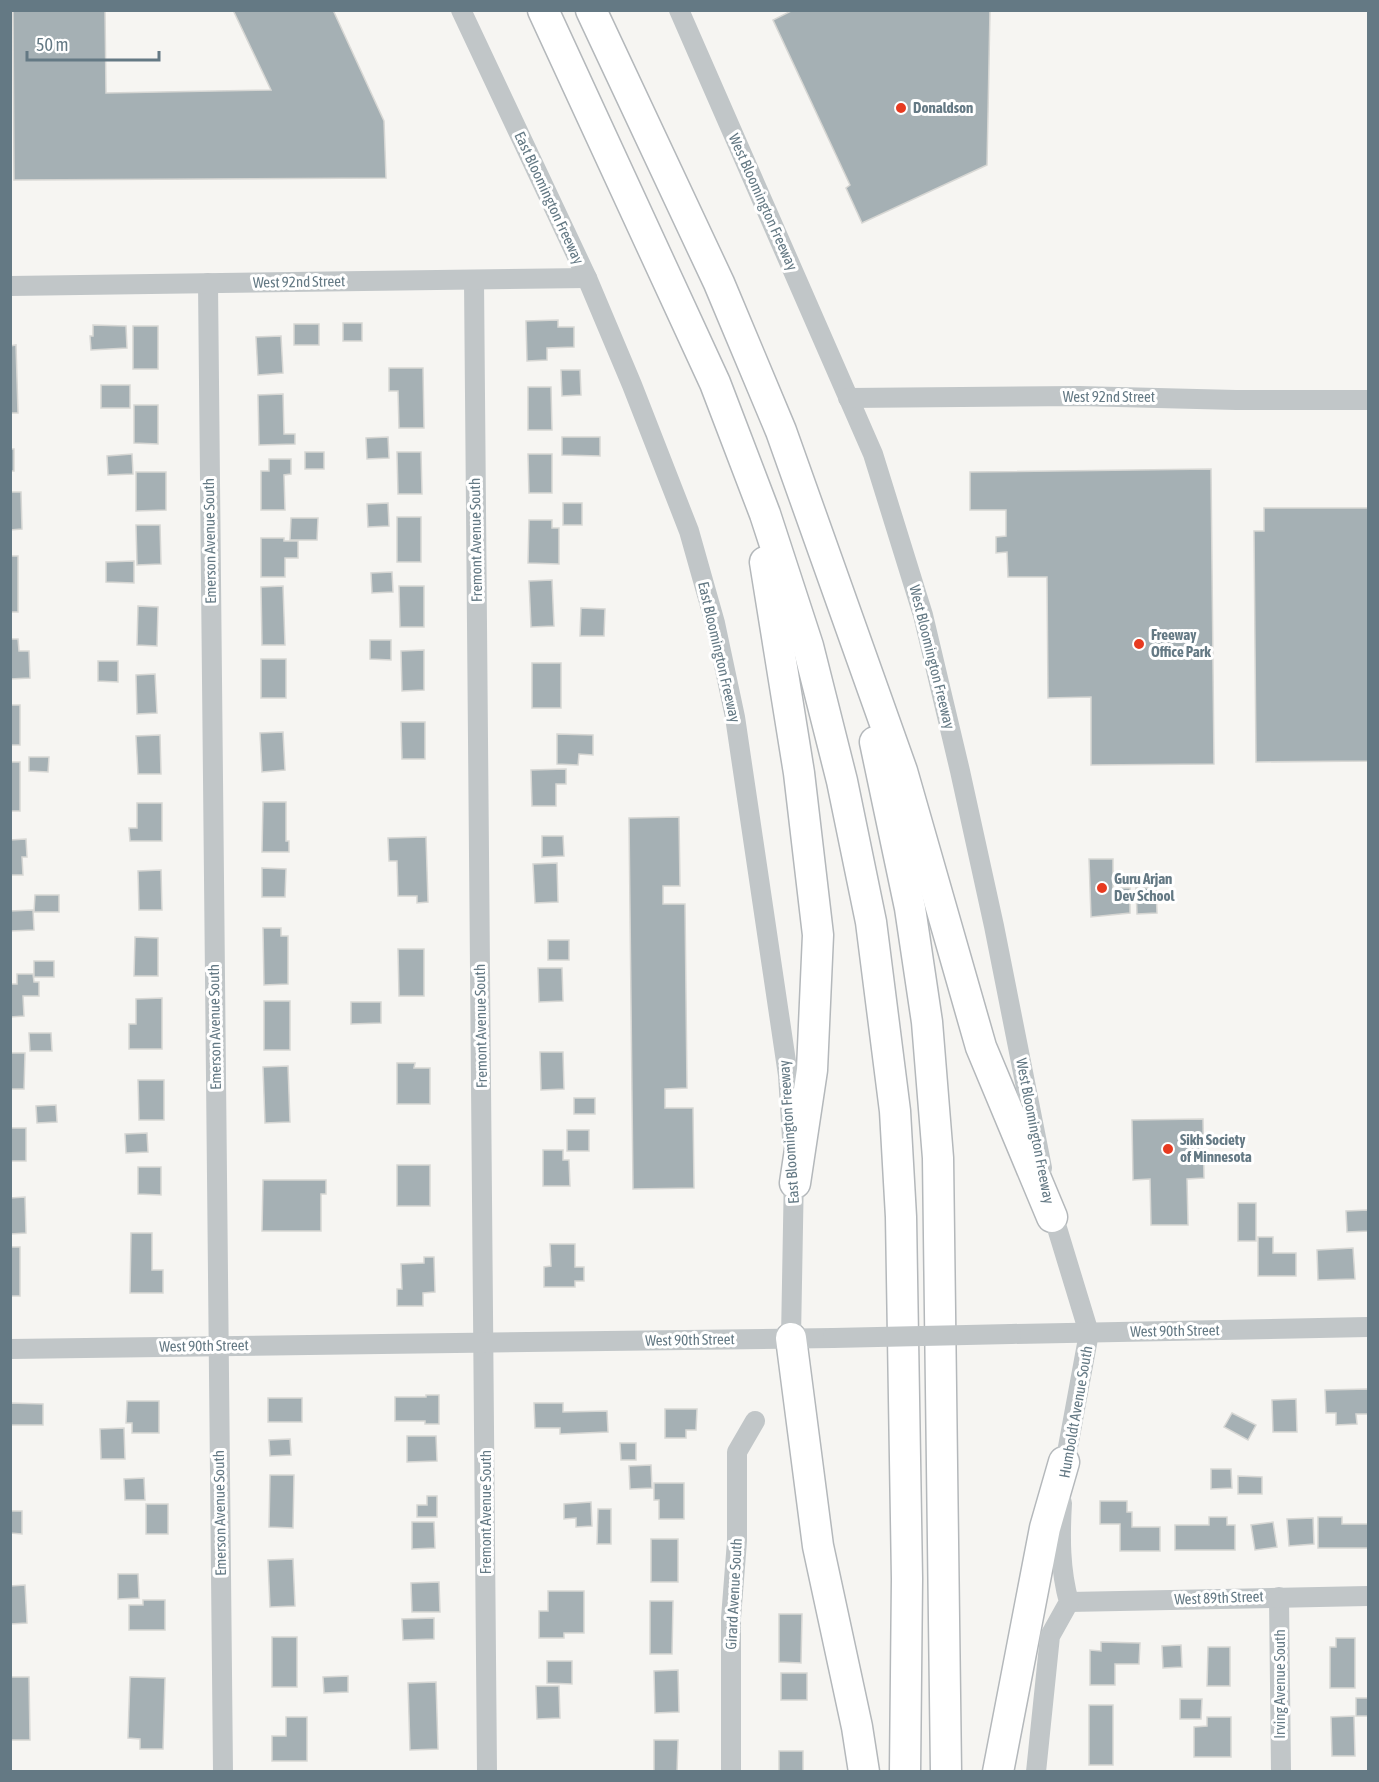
<svg xmlns="http://www.w3.org/2000/svg" width="1379" height="1782" font-family="'Asap Condensed',sans-serif">
<style>
.building{fill:#a5b0b4;stroke:#d7d7d4;stroke-width:1.5}
.lines{fill:none;stroke-linecap:round;stroke-linejoin:round}
.highway-casing{stroke:#b4b8bb;stroke-width:33}
.minor{stroke:#c1c6c8;stroke-width:20}
.highway{stroke:#fff;stroke-width:30}
.minor-bridge{stroke:#c1c6c8;stroke-width:20}
.poi-dot{fill:#e73a20;stroke:#fff;stroke-width:2}
.labels{text-anchor:middle;stroke-width:6;stroke-linejoin:round;paint-order:stroke}
.poi-label{font-size:15px;font-weight:bold;fill:#647984;stroke:#fff;text-anchor:start}
.street-label{font-size:15px;fill:#647984;stroke:#fff}
</style>
<rect width="100%" height="100%" fill="#f6f5f2"/>
<!-- building -->
<g class="building">
<path d="M13,10H105L106,93L271,90L233,10H333L384,121L386,178L14,180Z"/>
<path d="M793,10H990L987,165L862,223L846,188L850,185L773,20Z"/>
<path d="M558,320V327H574V347L547,348V360L527,361L526,321Z"/>
<rect x="343" y="323" width="19" height="18"/>
<rect x="294" y="324" width="25" height="21"/>
<path d="M93,325L126,326L127,348L91,350L90,336H93Z"/>
<rect x="133" y="326" width="25" height="43"/>
<path d="M281,336L283,373L258,375L256,337Z"/>
<path d="M16,345L18,413H10V346Z"/>
<path d="M389,368H423L424,428H399L398,391H389Z"/>
<path d="M561,370H580L581,395L562,396Z"/>
<rect x="101" y="385" width="29" height="23"/>
<path d="M528,387H551L552,430H528Z"/>
<path d="M283,394L284,434H295V444L259,445L258,395Z"/>
<path d="M134,405H158V444L134,443Z"/>
<path d="M388,437L389,458L367,459L366,438Z"/>
<path d="M562,437H600V456L562,455Z"/>
<rect x="10" y="449" width="4" height="22"/>
<rect x="305" y="452" width="19" height="17"/>
<path d="M397,452H421L422,494H398Z"/>
<path d="M132,454L133,474L108,475L107,456Z"/>
<path d="M528,454H552V493H529Z"/>
<path d="M269,459H291V474L284,475L285,510H261V471H269Z"/>
<path d="M1211,469L1214,764L1091,765V697L1048,698L1047,577H1008L1007,552L996,553V537L1006,536V510H970V472Z"/>
<path d="M136,472H166V510L136,511Z"/>
<path d="M10,492H21L22,529L10,530Z"/>
<path d="M388,503L389,526L368,527L367,504Z"/>
<rect x="563" y="503" width="19" height="22"/>
<path d="M1264,508H1368V761L1256,762L1254,531H1264Z"/>
<rect x="397" y="517" width="24" height="45"/>
<path d="M291,518H318L317,540H290Z"/>
<path d="M529,520H552V528H559V564L528,563Z"/>
<path d="M136,525H160L161,564L137,565Z"/>
<path d="M261,538H284V541H298V558H285V577H261Z"/>
<rect x="10" y="556" width="8" height="56"/>
<path d="M134,561V583L106,582V562Z"/>
<path d="M392,572L393,592L372,593L371,573Z"/>
<path d="M552,580L554,626L531,627L529,581Z"/>
<path d="M283,586L285,645H262L261,587Z"/>
<path d="M399,586H424V627H400Z"/>
<path d="M138,606L158,607L157,646L137,645Z"/>
<path d="M581,608L605,609L604,636H580Z"/>
<path d="M10,639H18L19,651H29L30,678L10,679Z"/>
<path d="M370,640H391V660L370,659Z"/>
<path d="M424,650V690L402,691L401,651Z"/>
<rect x="261" y="659" width="25" height="39"/>
<path d="M98,661H118V682L98,681Z"/>
<rect x="532" y="663" width="29" height="45"/>
<path d="M155,674L157,713L137,714L136,675Z"/>
<rect x="10" y="705" width="10" height="40"/>
<path d="M401,722H425V759H402Z"/>
<path d="M283,732L285,770L262,772L260,733Z"/>
<path d="M557,734L593,735V755L579,754L578,765L557,764Z"/>
<path d="M160,735L161,774H138L136,736Z"/>
<path d="M29,757H49L48,772L29,771Z"/>
<rect x="10" y="762" width="10" height="49"/>
<path d="M566,769V784H556V806H532L531,770Z"/>
<path d="M263,802H286V841H289V852H262Z"/>
<path d="M137,803H162V841H130L129,828H137Z"/>
<path d="M679,817L680,886H663V904H685L687,1088L665,1089V1108H693L694,1188L633,1189L629,818Z"/>
<path d="M542,836H563L564,856L542,857Z"/>
<path d="M426,837L428,902L417,903V896H398L397,861H389L388,838Z"/>
<path d="M26,839L27,857H22L23,875H10V840Z"/>
<path d="M1089,859H1113V888H1130V913L1091,917Z"/>
<path d="M557,863L558,902L535,903L533,864Z"/>
<path d="M262,868L286,869L285,897H262Z"/>
<path d="M161,870L162,910H139L138,871Z"/>
<path d="M1136,888H1156L1157,913L1137,914Z"/>
<path d="M35,895H59V912H34Z"/>
<path d="M33,910L34,930L10,931V911Z"/>
<path d="M263,928H281V936H288V984L264,985Z"/>
<path d="M135,937L158,938V976H134Z"/>
<rect x="548" y="940" width="21" height="20"/>
<path d="M398,949H424V996H399Z"/>
<rect x="34" y="961" width="20" height="16"/>
<path d="M538,968H562L563,1001L539,1002Z"/>
<path d="M17,974H33L34,982H39V996H23L24,1016L10,1017V984H17Z"/>
<path d="M162,998V1049H129V1024H136V999Z"/>
<rect x="264" y="1001" width="26" height="49"/>
<path d="M351,1002H381V1023L351,1024Z"/>
<path d="M29,1033H51L52,1051H30Z"/>
<path d="M540,1052H563L564,1089L541,1090Z"/>
<path d="M10,1053H25L24,1089H10Z"/>
<path d="M397,1063H415L414,1068H430V1104H397Z"/>
<path d="M288,1066L290,1122L265,1123L263,1067Z"/>
<path d="M138,1080H164V1120H139Z"/>
<rect x="574" y="1098" width="21" height="16"/>
<path d="M56,1105L57,1122L37,1123L36,1106Z"/>
<path d="M1203,1119L1204,1178L1187,1179L1188,1225H1151L1150,1179L1133,1180L1132,1120Z"/>
<rect x="10" y="1128" width="16" height="33"/>
<rect x="567" y="1130" width="22" height="21"/>
<path d="M147,1133L148,1152L126,1153L125,1134Z"/>
<path d="M543,1150H563V1160H569L570,1186H543Z"/>
<rect x="397" y="1165" width="33" height="41"/>
<path d="M138,1167H161V1195L138,1194Z"/>
<path d="M263,1180H326V1194H321V1231H262Z"/>
<path d="M25,1197L26,1233L10,1234V1198Z"/>
<rect x="1238" y="1203" width="18" height="38"/>
<path d="M1368,1210V1231L1347,1232L1346,1211Z"/>
<path d="M131,1233H152V1270H163V1293H130Z"/>
<path d="M1258,1237H1273V1253H1296V1276H1258Z"/>
<path d="M550,1244H575V1267H584V1281H575V1287H544V1267L551,1266Z"/>
<rect x="10" y="1247" width="10" height="49"/>
<path d="M1353,1248L1355,1279L1318,1280L1317,1250Z"/>
<path d="M424,1257H434L435,1292L423,1293V1306H397V1289H402L401,1264L424,1263Z"/>
<path d="M1368,1389V1414H1356L1357,1424L1336,1425V1413H1326L1325,1390Z"/>
<path d="M426,1395H439V1424H425V1421H395V1397H426Z"/>
<rect x="268" y="1398" width="34" height="24"/>
<path d="M1296,1399L1297,1432H1273L1272,1400Z"/>
<path d="M127,1401H159V1433H132V1423H126Z"/>
<path d="M10,1403L43,1404V1425H10Z"/>
<path d="M534,1403H563V1412L607,1411L608,1432L560,1434V1428H535Z"/>
<path d="M665,1409H697L696,1430H686V1438H665Z"/>
<path d="M1232,1413L1256,1425L1248,1440L1224,1427Z"/>
<path d="M124,1428L125,1459H101L100,1429Z"/>
<path d="M407,1436H436L437,1461L407,1462Z"/>
<path d="M290,1439L291,1455L270,1456L269,1440Z"/>
<path d="M620,1443H636V1460H621Z"/>
<path d="M651,1465L652,1488L630,1489L629,1466Z"/>
<path d="M1211,1469H1231L1232,1488L1211,1489Z"/>
<path d="M270,1475H294L293,1528L269,1527Z"/>
<path d="M1238,1476L1262,1477V1494H1238Z"/>
<path d="M144,1478L145,1500H125L124,1479Z"/>
<path d="M654,1483H684V1519H659V1500H654Z"/>
<path d="M427,1496H437V1517H417V1505H427Z"/>
<path d="M1100,1501H1127V1512H1132V1527H1160V1551H1120V1524H1100Z"/>
<path d="M591,1502L592,1526L576,1527V1518L564,1519V1504Z"/>
<rect x="146" y="1504" width="22" height="30"/>
<path d="M598,1509H611V1544H597Z"/>
<path d="M10,1511H22V1534L10,1533Z"/>
<path d="M1209,1517H1227V1525H1235V1550H1175V1525H1209Z"/>
<path d="M1318,1517H1342V1524H1368V1548H1318Z"/>
<path d="M1313,1518L1314,1544L1289,1546L1287,1519Z"/>
<path d="M412,1522H434L435,1548L412,1549Z"/>
<path d="M1273,1522L1277,1547L1255,1550L1251,1525Z"/>
<rect x="651" y="1539" width="27" height="43"/>
<path d="M293,1559L295,1606L270,1607L268,1560Z"/>
<path d="M118,1574H138L139,1598L118,1599Z"/>
<path d="M439,1582L440,1612H412L411,1583Z"/>
<path d="M25,1585L27,1623L10,1624V1586Z"/>
<path d="M548,1591H584V1633H564V1638H539V1611H548Z"/>
<path d="M143,1600H165V1630H129V1605H143Z"/>
<path d="M650,1601H673L672,1654H650Z"/>
<path d="M779,1614H802L801,1663L779,1662Z"/>
<path d="M434,1618V1639L403,1640L402,1619Z"/>
<rect x="272" y="1637" width="25" height="50"/>
<path d="M1336,1638H1355V1688H1330V1647H1336Z"/>
<path d="M1101,1642L1140,1643L1139,1664H1115V1685H1090V1650L1101,1651Z"/>
<path d="M1181,1645L1182,1667L1163,1668L1162,1646Z"/>
<path d="M1208,1647H1230V1686H1207Z"/>
<path d="M547,1661H572V1684L547,1683Z"/>
<path d="M678,1670L679,1712L655,1713L654,1671Z"/>
<rect x="781" y="1673" width="26" height="27"/>
<path d="M348,1676V1692L324,1693L323,1677Z"/>
<path d="M10,1677H29L30,1740H10Z"/>
<path d="M130,1677L165,1678L163,1749H140V1739L128,1738Z"/>
<path d="M436,1682L438,1749L410,1750L408,1683Z"/>
<path d="M536,1686H559L560,1718L537,1719Z"/>
<rect x="1356" y="1698" width="12" height="18"/>
<path d="M1180,1699H1202L1201,1719H1180Z"/>
<rect x="1089" y="1705" width="24" height="60"/>
<path d="M1354,1716L1355,1756H1332L1331,1717Z"/>
<path d="M286,1717H307V1761H272V1736H286Z"/>
<path d="M1207,1717H1231V1757H1194V1727L1207,1726Z"/>
<path d="M654,1740H678L677,1772H654Z"/>
<rect x="779" y="1751" width="24" height="21"/>
</g>
<g class="lines">
<!-- highway casing -->
<g class="highway-casing">
<g id="highway">
<path d="M543,10L715,383L765,514L808,646L842,781L871,922L895,1111L901,1217L907,1579L905,1772"/>
<path d="M591,10L719,283L781,431L902,771L981,1047L1052,1217"/>
<path d="M765,562L799,773L818,935L812,1070L795,1183"/>
<path d="M875,742L910,908L927,1022L938,1158L946,1772"/>
<path d="M791,1338L818,1546L857,1727L864,1772"/>
<path d="M998,1772L1045,1528L1064,1462"/>
</g>
</g>
<!-- minor -->
<g class="minor">
<path d="M461,10L587,278L632,385L689,531L715,623L735,717L788,1075L792,1138"/>
<path d="M679,10L873,454L923,615L960,771L994,926L1042,1168"/>
<path d="M474,280L487,1772"/>
<path d="M208,283L223,1772"/>
<path d="M10,286L587,278"/>
<path d="M848,398L1079,396L1236,400H1368"/>
<path d="M1050,1205L1089,1333L1063,1474"/>
<path d="M1011,1334L1368,1327"/>
<path d="M791,1338L794,1171"/>
<path d="M10,1349L833,1338"/>
<path d="M1279,1597L1281,1772"/>
<path d="M1069,1602L1368,1596"/>
<path d="M731,1772V1618L737,1541V1452L755,1421"/>
<path d="M1036,1772L1050,1636L1069,1602C1060,1570 1060,1537 1062,1503"/>
</g>
<!-- highway -->
<use href="#highway" class="highway"/>
<!-- minor-bridge -->
<path class="minor-bridge" d="M833,1338L1011,1334"/>
</g>
<!-- markers -->
<g class="poi-dot">
<circle cx="901" cy="108" r="6"/>
<circle cx="1139" cy="644" r="6"/>
<circle cx="1102" cy="888" r="6"/>
<circle cx="1168" cy="1149" r="6"/>
</g>
<g class="labels">
<!-- poi labels -->
<g class="poi-label">
<text x="913" y="113">Donaldson</text>
<text x="1151" y="640">Freeway<tspan x="1151" dy="17">Office Park</tspan></text>
<text x="1114" y="884">Guru Arjan<tspan x="1114" dy="17">Dev School</tspan></text>
<text x="1180" y="1145">Sikh Society<tspan x="1180" dy="17">of Minnesota</tspan></text>
</g>
<!-- street labels -->
<g class="street-label">
<text transform="translate(549 198) rotate(65)" y="5">East Bloomington Freeway</text>
<text transform="translate(763 202) rotate(66)" y="5">West Bloomington Freeway</text>
<text transform="translate(299 282) rotate(-1)" y="5">West 92nd Street</text>
<text x="1109" y="402">West 92nd Street</text>
<text transform="translate(476 540) rotate(-91)" y="5">Fremont Avenue South</text>
<text transform="translate(210 541) rotate(-91)" y="5">Emerson Avenue South</text>
<text transform="translate(719 652) rotate(77)" y="5">East Bloomington Freeway</text>
<text transform="translate(932 657) rotate(76)" y="5">West Bloomington Freeway</text>
<text transform="translate(481 1026) rotate(-91)" y="5">Fremont Avenue South</text>
<text transform="translate(215 1027) rotate(-91)" y="5">Emerson Avenue South</text>
<text transform="translate(1035 1131) rotate(79)" y="5">West Bloomington Freeway</text>
<text transform="translate(789 1132) rotate(-94)" y="5">East Bloomington Freeway</text>
<text transform="translate(1175 1331) rotate(-1)" y="5">West 90th Street</text>
<text transform="translate(690 1340) rotate(-1)" y="5">West 90th Street</text>
<text transform="translate(204 1346) rotate(-1)" y="5">West 90th Street</text>
<text transform="translate(1076 1412) rotate(-80)" y="5">Humboldt Avenue South</text>
<text transform="translate(486 1512) rotate(-90)" y="5">Fremont Avenue South</text>
<text transform="translate(220 1513) rotate(-91)" y="5">Emerson Avenue South</text>
<text transform="translate(734 1594) rotate(-87)" y="5">Girard Avenue South</text>
<text transform="translate(1219 1598) rotate(-2)" y="5">West 89th Street</text>
<text transform="translate(1280 1684) rotate(-90)" y="5">Irving Avenue South</text>
</g>
</g>
<!-- border -->
<rect width="1379" height="1782" fill="none" stroke="#647984" stroke-width="24"/>
<!-- scale -->
<path d="M27 51v9h132v-9" fill="none" stroke="#647984" stroke-width="3"/>
<text x="36" y="51" font-size="18" fill="#647984" stroke="#ffffff" stroke-width="4.5" paint-order="stroke">50 m</text>
</svg>
